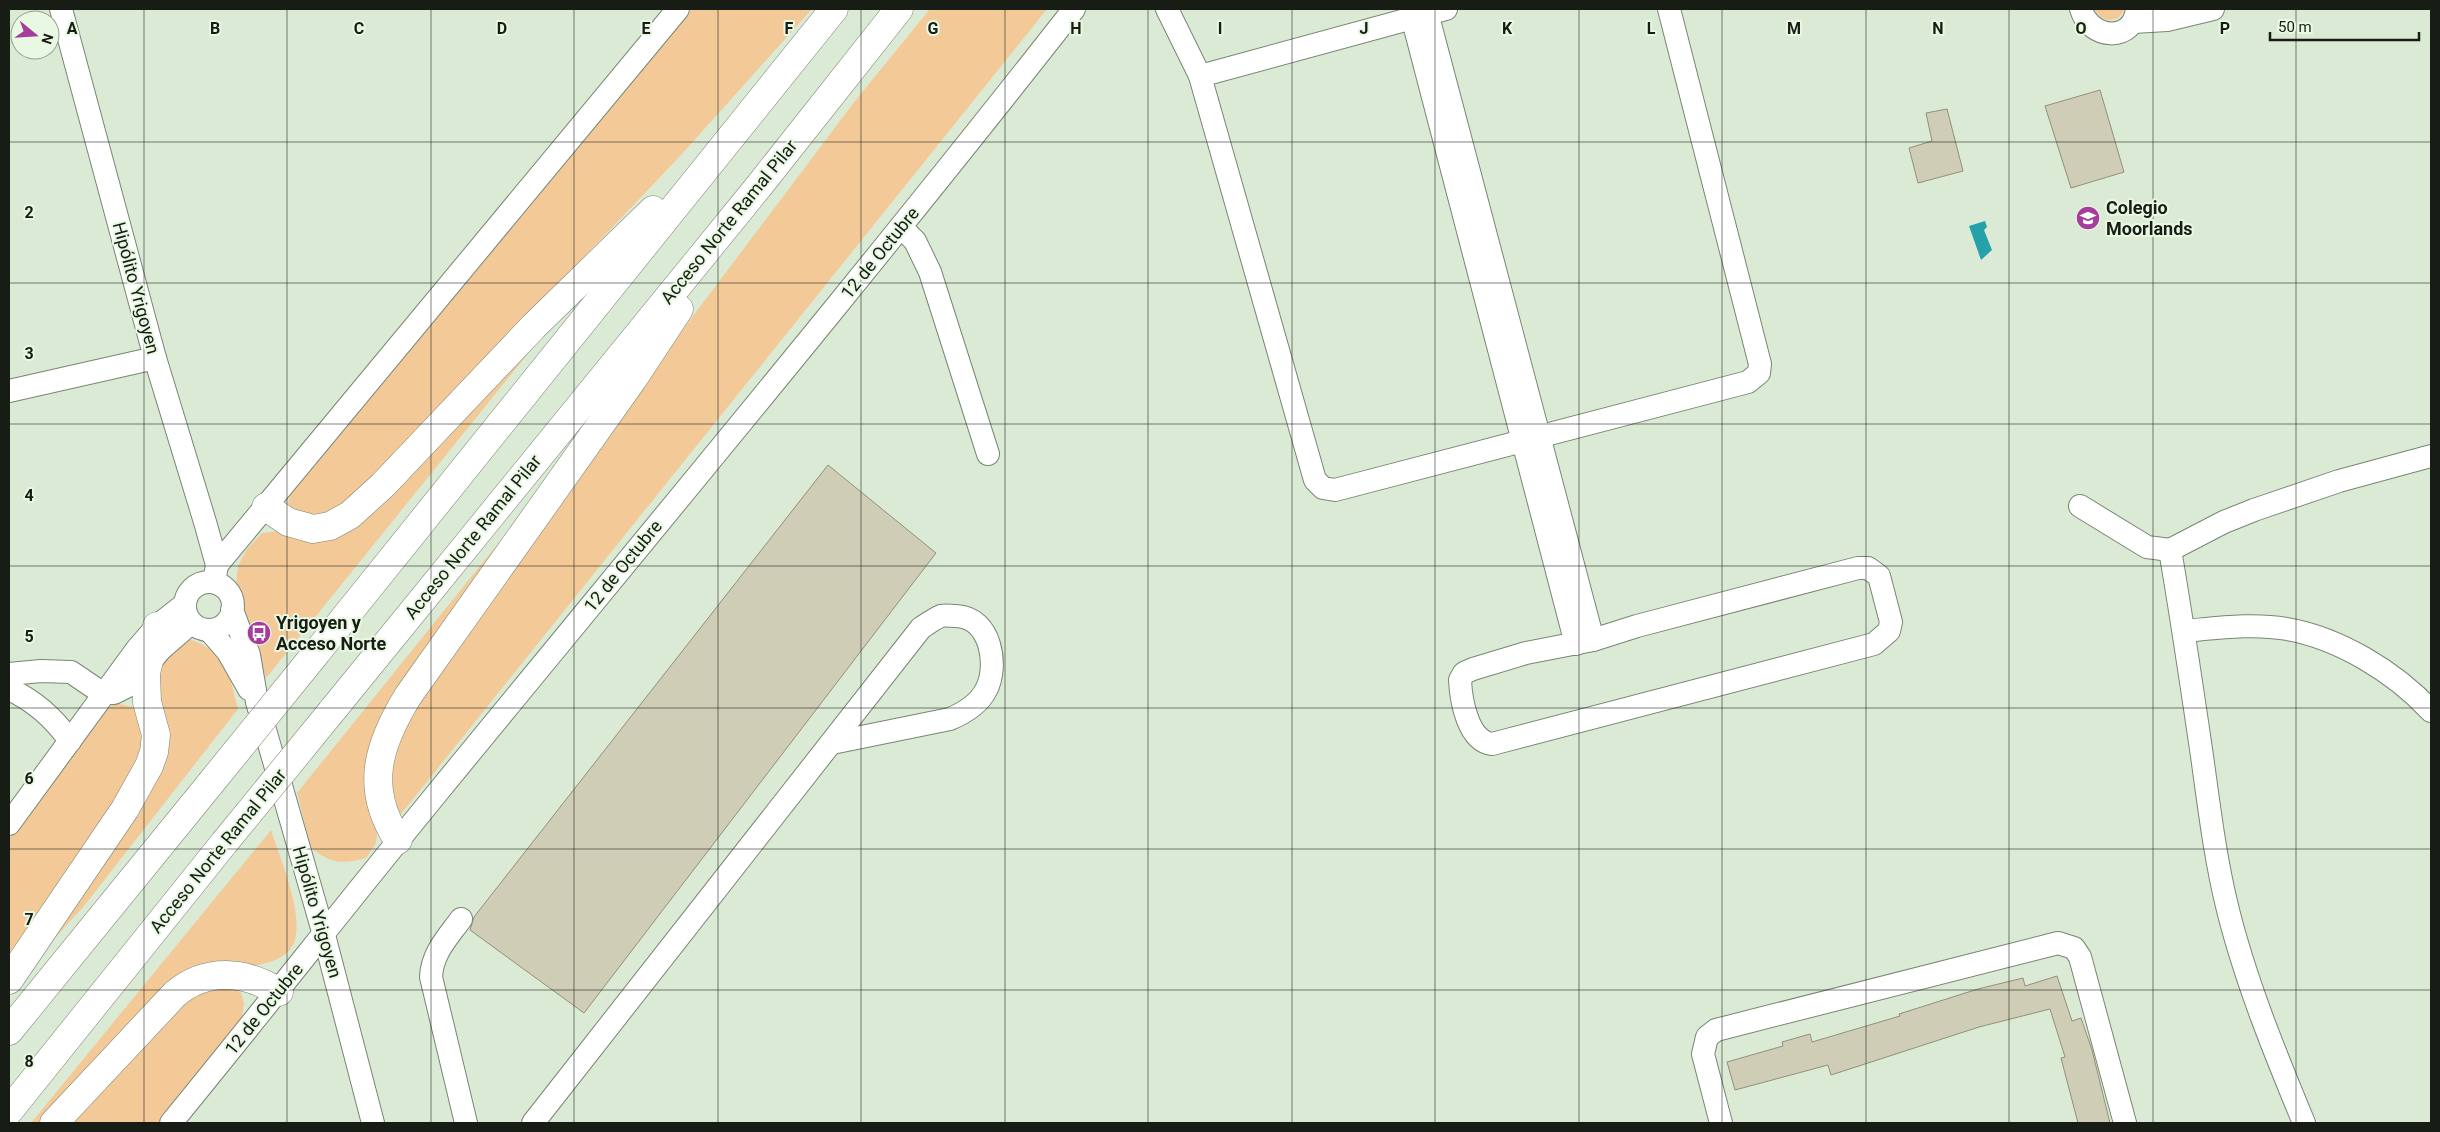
<svg xmlns="http://www.w3.org/2000/svg" width="2440" height="1132" font-family="Roboto,sans-serif">
<style>
.green{fill:#f3c998}
.water{fill:#26a0a9}
.building{fill:#cfcdb5;stroke:#919079}
.lines{fill:none;stroke-linecap:round;stroke-linejoin:round}
.minor-casing{stroke:#788672;stroke-width:24}
.highway-casing{stroke:#788672;stroke-width:29}
.minor{stroke:#fff;stroke-width:22}
.highway{stroke:#fff;stroke-width:28}
.highway-bridge-casing{stroke:#788672;stroke-width:29;stroke-linecap:butt}
.highway-bridge{stroke:#fff;stroke-width:28}
.grid{fill:none;stroke:#171c15;stroke-width:1;stroke-opacity:0.55}
.labels{text-anchor:middle;stroke-width:4;stroke-linejoin:round;paint-order:stroke}
.poi-label{font-size:18px;font-weight:bold;fill:#171c15;stroke:#e8f8e2;text-anchor:start}
.street-label{font-size:18px;fill:#171c15;stroke:#e8f8e2}
.grid-label{font-size:16px;text-anchor:middle;font-weight:bold;fill:#171c15;stroke:#e8f8e2;stroke-width:4;stroke-linejoin:round;paint-order:stroke}
</style>
<rect width="100%" height="100%" fill="#dbead5"/>
<!-- green -->
<g class="green">
<path d="M692,9H812L681,155L353,501L313,521L296,514L288,503L292,487Z"/>
<path d="M930,9H1047L401,814L388,809L387,759L438,668L693,316L855,101Z"/>
<path d="M2094,9H2126L2118,18C2108,22 2099,19 2094,9Z"/>
<path d="M549,323L526,356L266,678L236,584L238,566L247,549L262,533L279,531L325,536Z"/>
<path d="M555,473L391,708L376,843L366,858C340,865 331,863 311,848L297,793Z"/>
<path d="M189,639C229,653 228,672 238,709L84,906L12,985L119,835L154,695L155,668Z"/>
<path d="M115,703L132,707L143,719L147,742L122,798L9,955V835L102,714Z"/>
<path d="M271,830C279,856 309,924 291,948C285,957 272,962 262,964C242,969 221,968 201,969L46,1123H31Z"/>
<path d="M231,983L241,993L244,1004L241,1025L159,1123H70L198,986Z"/>
</g>
<!-- water -->
<path class="water" d="M1985,221L1987,227L1984,230L1992,250L1981,260L1969,226Z"/>
<!-- building -->
<g class="building">
<path d="M2100,90L2124,172L2071,188L2045,106Z"/>
<path d="M1947,109L1963,171L1918,183L1909,148L1932,141L1926,113Z"/>
<path d="M828,465L936,553L584,1013L470,930L474,917Z"/>
<path d="M2057,976L2072,1021L2081,1018L2092,1050L2110,1123H2078L2061,1058L2065,1057L2050,1009L1979,1027L1831,1075L1828,1065L1735,1090L1727,1062L1783,1046L1782,1042L1810,1034L1812,1042L1900,1016L1899,1014L1978,989L2023,978L2025,986Z"/>
</g>
<g class="lines">
<!-- minor casing -->
<g class="minor-casing">
<g id="minor">
<path d="M61,9L155,358L205,522L217,565L214,582"/>
<path d="M1167,9L1200,76L1315,480L1323,488L1335,490L1748,382L1759,373L1760,364L1669,9"/>
<path d="M1410,9L1576,644"/>
<path d="M1426,9L1593,640"/>
<path d="M2081,9C2090,40 2133,43 2137,9"/>
<path d="M2133,22L2167,20L2213,9"/>
<path d="M1200,76L1446,9"/>
<path d="M901,227L915,241L930,272L988,454"/>
<path d="M9,391L155,358"/>
<path d="M2080,506L2147,547L2170,550"/>
<path d="M217,565L678,9"/>
<path d="M1858,568H1868L1879,576L1891,622L1889,631L1874,644L1492,744C1468,741 1461,701 1460,680L1464,673L1473,669L1526,653L1593,640L1637,626Z"/>
<circle cx="209" cy="606" r="24"/>
<path d="M232,610L249,655L257,702L324,935L373,1123"/>
<path d="M209,630L228,652L249,689"/>
<path d="M2184,631C2218,628 2253,623 2287,629C2339,638 2395,672 2431,711"/>
<path d="M9,674L41,671L71,672L102,693H114L132,684L160,650L191,623"/>
<path d="M9,689C35,701 54,718 70,741"/>
<path d="M9,824L137,649L157,626L185,604"/>
<path d="M461,919C448,937 432,953 431,977L466,1123"/>
<path d="M171,1123C262,1012 351,898 442,787C654,528 868,272 1074,9"/>
<path d="M533,1123L921,628C927,624 934,619 941,616C945,615 951,616 956,616C991,617 999,666 986,690C979,704 964,713 950,719L832,743"/>
<path d="M1721,1123L1703,1054L1707,1037L1716,1030L2058,943L2074,948L2080,957L2125,1123"/>
<path d="M2304,1123C2275,1053 2245,980 2227,906C2215,857 2209,806 2202,756C2192,688 2182,619 2170,550L2224,522L2254,510L2339,481L2431,456"/>
</g>
</g>
<!-- highway casing -->
<g class="highway-casing">
<g id="highway">
<path d="M266,507L288,522L313,529L330,526L350,515L383,485L534,326L653,210"/>
<path d="M317,652L834,9"/>
<path d="M331,712L759,186L899,9"/>
<path d="M398,840C364,788 378,745 408,696L633,379L679,309"/>
<path d="M9,980L125,809L149,766L154,752L156,735L147,702L146,673L157,626"/>
<path d="M9,1031L210,784"/>
<path d="M9,1111L224,843"/>
<path d="M54,1123L175,994C207,967 245,971 279,992"/>
</g>
</g>
<!-- minor -->
<use href="#minor" class="minor"/>
<!-- highway -->
<use href="#highway" class="highway"/>
<!-- highway-bridge casing -->
<g class="highway-bridge-casing">
<g id="highway-bridge">
<path d="M210,784L317,652"/>
<path d="M224,843L331,712"/>
</g>
</g>
<!-- highway-bridge -->
<use href="#highway-bridge" class="highway-bridge"/>
</g>
<!-- grid -->
<path class="grid" d="M144,9V1123M287,9V1123M431,9V1123M574,9V1123M718,9V1123M861,9V1123M1005,9V1123M1148,9V1123M1292,9V1123M1435,9V1123M1579,9V1123M1722,9V1123M1866,9V1123M2009,9V1123M2153,9V1123M2296,9V1123M9,142H2431M9,283H2431M9,424H2431M9,566H2431M9,708H2431M9,849H2431M9,990H2431"/>
<!-- icons -->
<defs>
<g id="school-disc" transform="scale(1.25)"><circle r="9.5" fill="#a63c9d" stroke="#e8f8e2"/><path d="M0-5L7-2L0 1L-7-2ZM-4 1L0 2.5L4 1V4Q0 6-4 4Z" fill="#fff"/></g>
<g id="bus-disc" transform="scale(1.25)"><circle r="9.5" fill="#a63c9d" stroke="#e8f8e2"/><path d="M-5-6H5V4H4V6H2V4H-2V6H-4V4H-5ZM-3.5-4V0h7V-4ZM-3.5 1.2v1.5H-2V1.2ZM2 1.2v1.5H3.5V1.2Z" fill="#fff"/></g>
</defs>
<g fill-rule="evenodd">
<use href="#school-disc" x="2088" y="218"/>
<use href="#bus-disc" x="259" y="633"/>
</g>
<g class="labels">
<!-- poi labels -->
<g class="poi-label">
<text x="2106" y="214">Colegio<tspan x="2106" dy="21">Moorlands</tspan></text>
<text x="276" y="629">Yrigoyen y<tspan x="276" dy="21">Acceso Norte</tspan></text>
</g>
<!-- street labels -->
<g class="street-label">
<text transform="translate(729 222) rotate(-51)" y="6">Acceso Norte Ramal Pilar</text>
<text transform="translate(880 253) rotate(-51)" y="6">12 de Octubre</text>
<text transform="translate(136 288) rotate(75)" y="6">Hipólito Yrigoyen</text>
<text transform="translate(473 537) rotate(-51)" y="6">Acceso Norte Ramal Pilar</text>
<text transform="translate(623 566) rotate(-51)" y="6">12 de Octubre</text>
<text transform="translate(218 851) rotate(-51)" y="6">Acceso Norte Ramal Pilar</text>
<text transform="translate(317 912) rotate(74)" y="6">Hipólito Yrigoyen</text>
<text transform="translate(264 1009) rotate(-51)" y="6">12 de Octubre</text>
</g>
</g>
<g class="grid-label">
<text x="72" y="34">A</text>
<text x="215" y="34">B</text>
<text x="359" y="34">C</text>
<text x="502" y="34">D</text>
<text x="646" y="34">E</text>
<text x="789" y="34">F</text>
<text x="933" y="34">G</text>
<text x="1076" y="34">H</text>
<text x="1220" y="34">I</text>
<text x="1364" y="34">J</text>
<text x="1507" y="34">K</text>
<text x="1651" y="34">L</text>
<text x="1794" y="34">M</text>
<text x="1938" y="34">N</text>
<text x="2081" y="34">O</text>
<text x="2225" y="34">P</text>
<text x="29" y="218">2</text>
<text x="29" y="359">3</text>
<text x="29" y="501">4</text>
<text x="29" y="642">5</text>
<text x="29" y="784">6</text>
<text x="29" y="925">7</text>
<text x="29" y="1067">8</text>
</g>
<!-- border -->
<rect width="2440" height="1132" fill="none" stroke="#171c15" stroke-width="20"/>
<!-- north arrow -->
<g transform="translate(35 35) rotate(108)"><circle r="24" fill="#e8f8e2" stroke="#94a090"/>
<path d="M0-4L9 19L0 12L-9 19Z" fill="#a63c9d"/>
<text y="-8" font-size="14" font-weight="bold" text-anchor="middle" fill="#171c15">N</text>
</g>
<!-- scale -->
<path d="M2270 32v8h149v-8" fill="none" stroke="#171c15" stroke-width="2.5"/>
<text x="2278" y="32" font-size="15" fill="#171c15" stroke="#e8f8e2" stroke-width="4" paint-order="stroke">50 m</text>
</svg>
